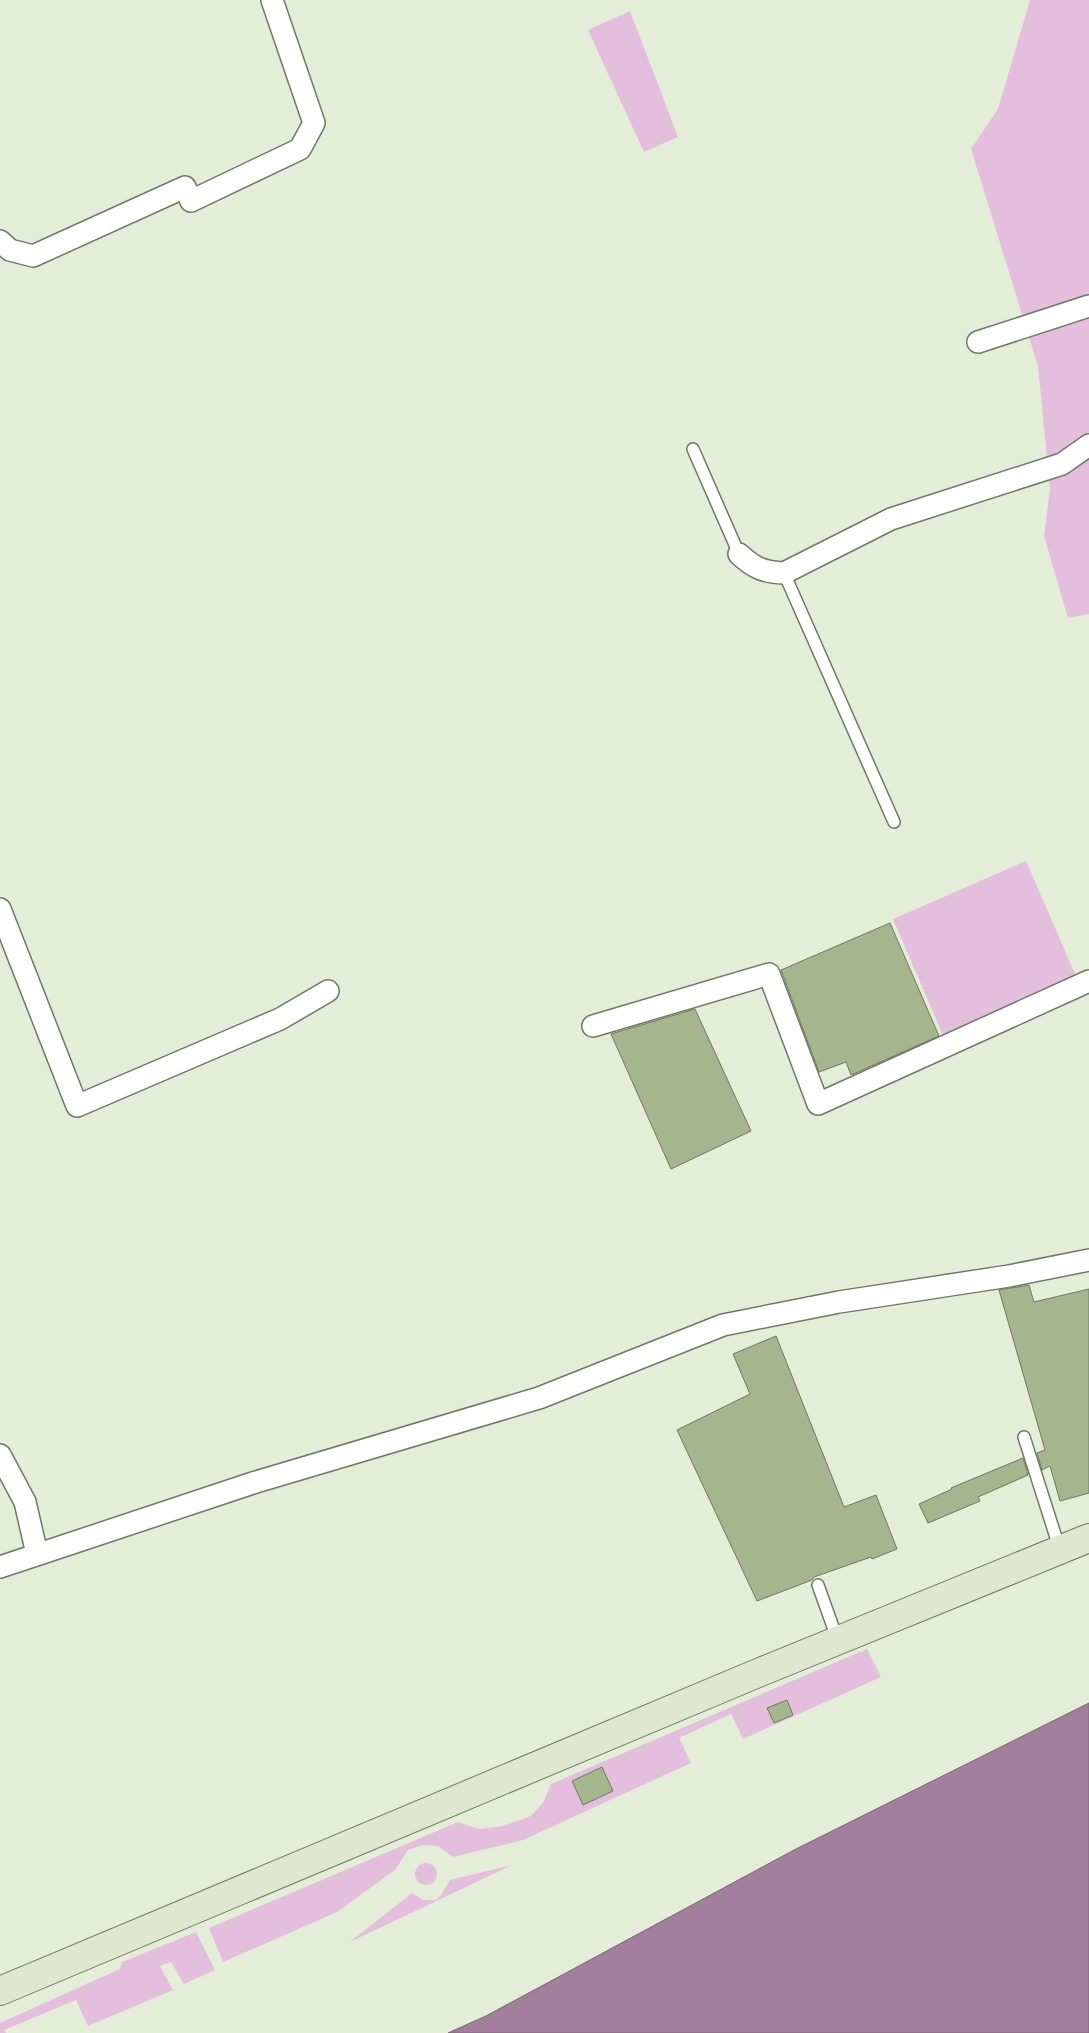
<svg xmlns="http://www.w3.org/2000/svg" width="1089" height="2033" font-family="Cabin,sans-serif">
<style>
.green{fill:#e3bfdd}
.water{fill:#a27f9c;stroke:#7a6274}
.building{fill:#a5b58d;stroke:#6f7763}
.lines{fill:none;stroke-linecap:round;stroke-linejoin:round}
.lane-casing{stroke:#707965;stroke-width:14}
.street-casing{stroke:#707965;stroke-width:24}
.secondary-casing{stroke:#707965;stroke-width:30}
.lane{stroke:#fff;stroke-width:11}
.street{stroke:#fff;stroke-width:21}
.secondary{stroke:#dfe7d1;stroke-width:28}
</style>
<rect width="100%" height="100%" fill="#e4edd7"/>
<!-- green -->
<g class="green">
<path d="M1030,0H1089V614L1068,618L1044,536L1050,489L1038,366L971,149L998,109Z"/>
<path d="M630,11L678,137L644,152L588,30Z"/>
<path d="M1026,861L1079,983L945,1040L893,919Z"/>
<path d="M867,1649L881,1677L743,1739L731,1714L679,1738L691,1763L523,1840L453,1857L438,1846L423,1845L408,1850L395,1870L337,1912L223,1962L209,1928L458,1822L478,1829L503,1826L531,1816L543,1803L551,1784Z"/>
<circle cx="426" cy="1874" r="11"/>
<path d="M512,1865L350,1942L412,1893L423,1900H436L442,1894L450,1880Z"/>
<path d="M196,1932L215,1970L184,1984L171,1962L160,1966L173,1990L88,2026L76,2000L4,2030L6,2033H0V2023L120,1969L122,1962Z"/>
</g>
<!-- water -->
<path class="water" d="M1089,1703V2033H448L486,2016L794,1850Z"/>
<!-- building -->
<g class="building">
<path d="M890,923L939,1036L851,1075L846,1062L819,1072L781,970Z"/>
<path d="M695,1009L751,1131L671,1169L611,1034Z"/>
<path d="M1029,1285L1034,1302L1089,1289V1493L1060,1501L1050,1466L1042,1470L1037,1453L1045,1450L999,1290Z"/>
<path d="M776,1336L844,1507L876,1495L897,1549L872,1559L871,1557L814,1577L812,1580L757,1601L677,1430L750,1394L733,1354Z"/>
<path d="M1023,1458L1028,1475L978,1497L980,1501L928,1523L919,1504L952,1489L951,1488Z"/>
<path d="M787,1700L793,1715L774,1723L767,1708Z"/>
<path d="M602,1767L613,1791L583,1805L572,1781Z"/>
</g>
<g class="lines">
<!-- lane casing -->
<g class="lane-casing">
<g id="lane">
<path d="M693,449L739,554"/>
<path d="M784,573L894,822"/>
<path d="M1024,1437L1060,1550"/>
<path d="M818,1585L838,1641"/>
</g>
</g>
<!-- street casing -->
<g class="street-casing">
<g id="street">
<path d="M0,241L10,250L33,256L185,187L191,201L300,149L314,123L272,0"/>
<path d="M978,342L1089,306"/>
<path d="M739,554C754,568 763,572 784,573L891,519L1062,464L1089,445"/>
<path d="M0,909L77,1106L280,1019L328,991"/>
<path d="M593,1026L769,974L818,1104L1089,981"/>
<path d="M0,1455L25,1502L37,1554"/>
<path d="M0,1567L256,1482L539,1398L723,1325L839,1302L1009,1276L1089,1260"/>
</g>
</g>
<!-- secondary casing -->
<g class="secondary-casing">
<path id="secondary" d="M0,1991L758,1673L1089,1538"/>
</g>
<!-- lane -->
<use href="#lane" class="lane"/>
<!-- street -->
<use href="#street" class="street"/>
<!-- secondary -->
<use href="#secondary" class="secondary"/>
</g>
</svg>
